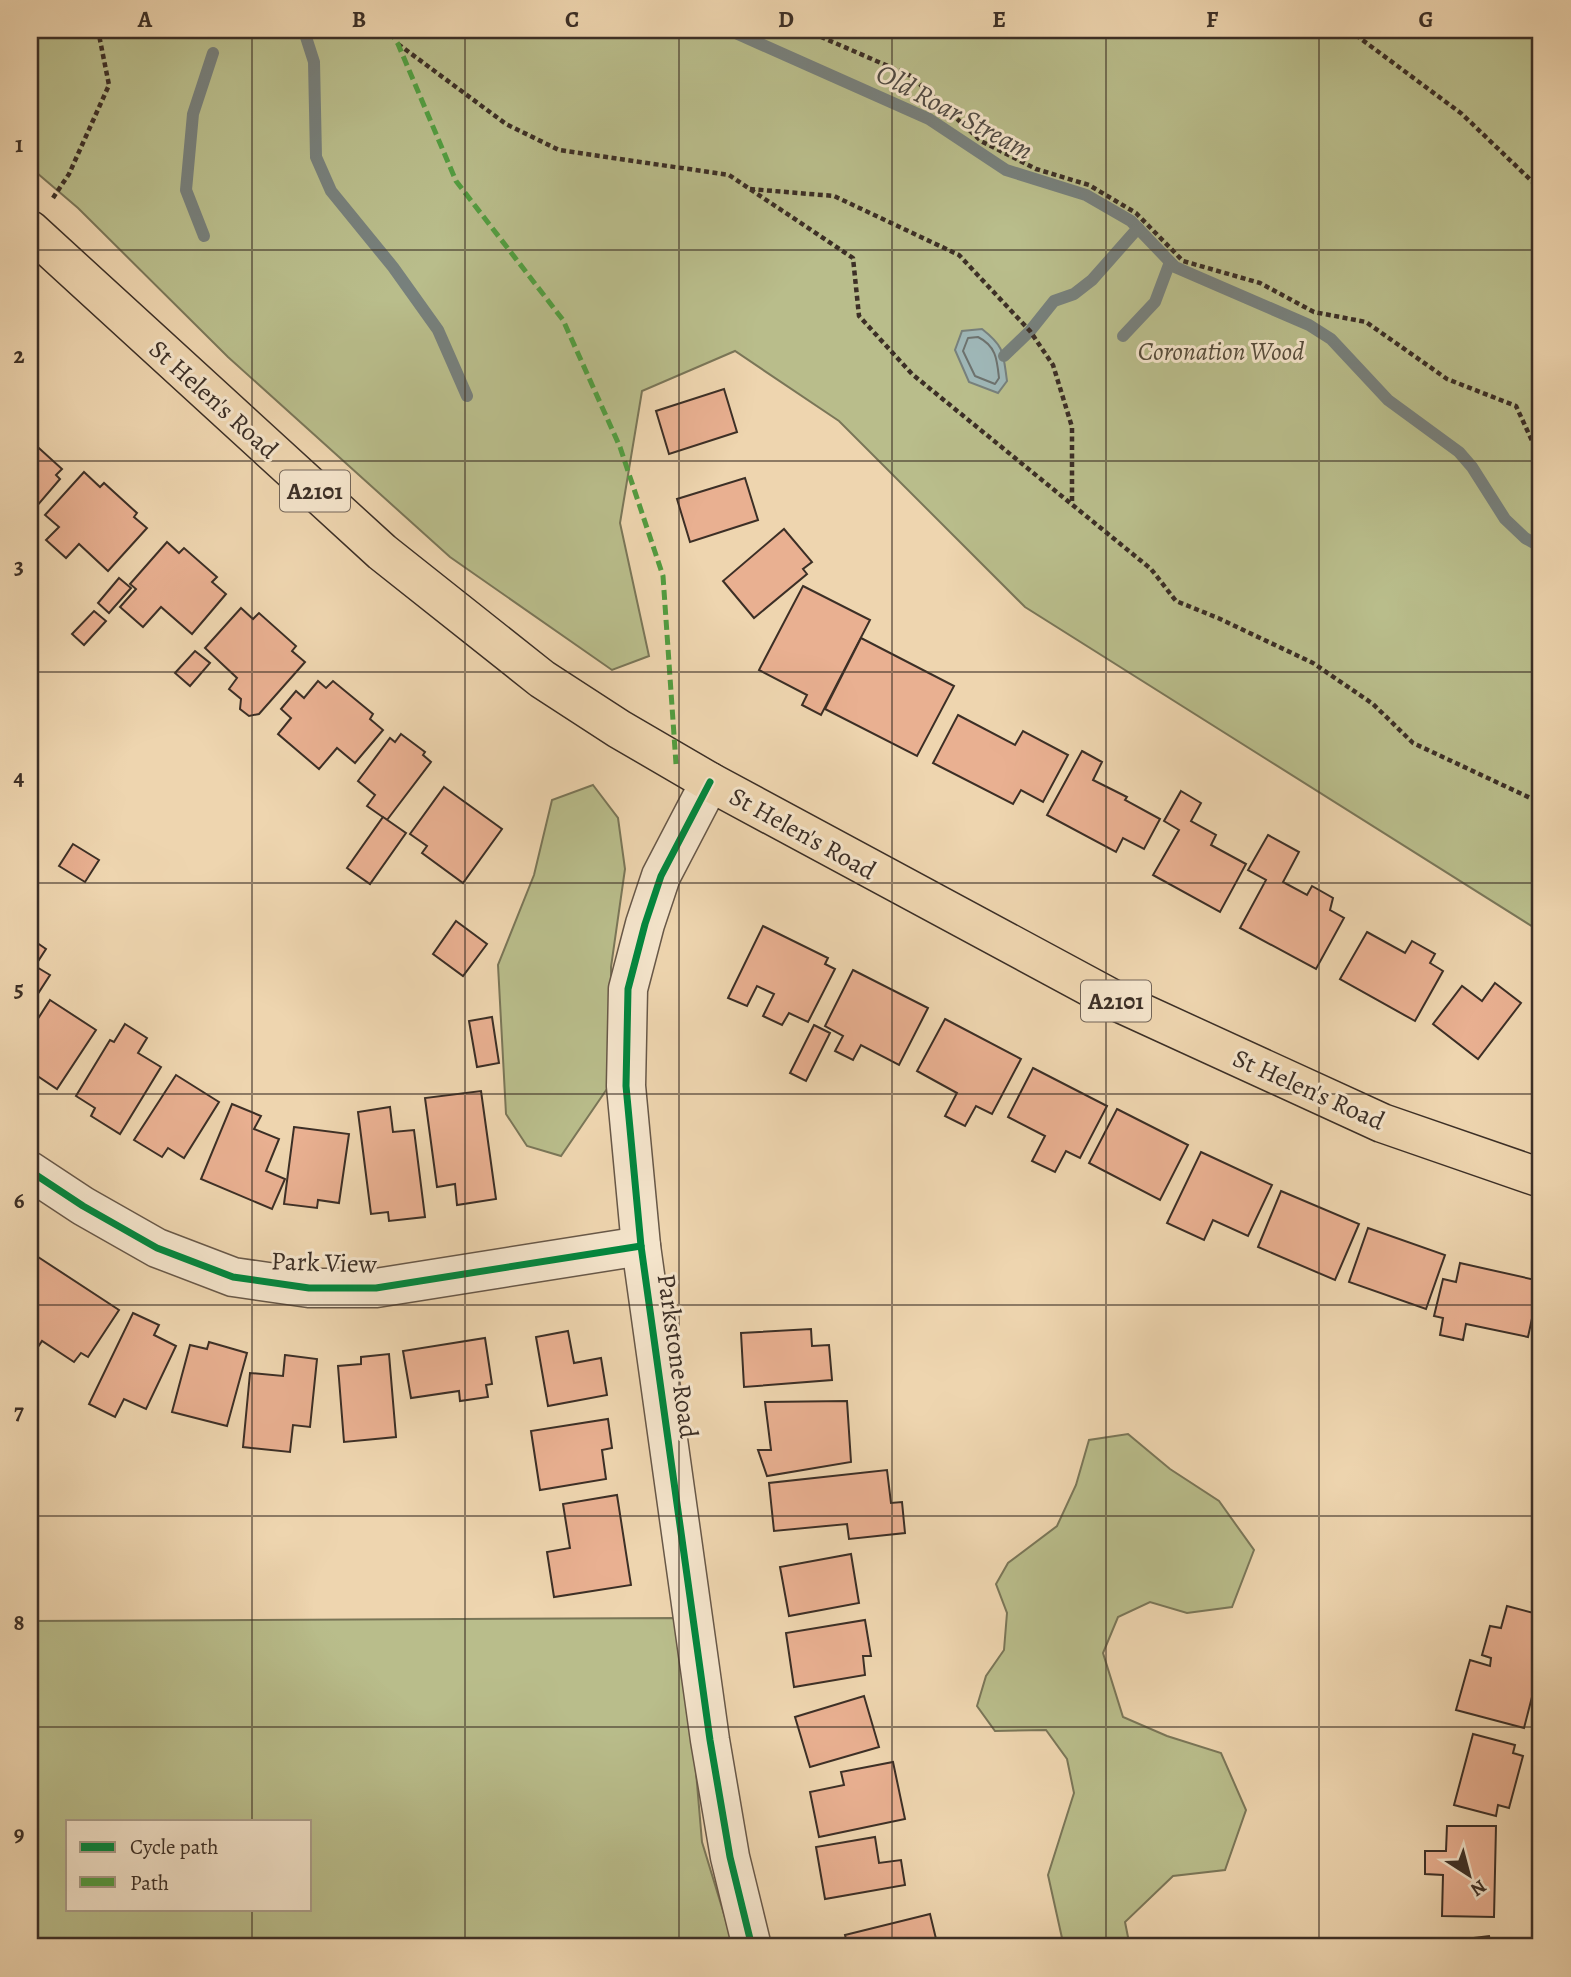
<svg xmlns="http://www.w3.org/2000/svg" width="1571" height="1977" font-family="Alegreya,serif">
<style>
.green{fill:#b9bd8b;stroke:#7a7658;stroke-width:2;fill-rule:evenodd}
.water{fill:#9eb6b6;stroke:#77807c;stroke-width:2}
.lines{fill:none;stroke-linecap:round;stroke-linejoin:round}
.shore{stroke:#6d726e;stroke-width:2}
.stream{stroke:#77807c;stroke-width:12}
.building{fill:#e9b091;stroke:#3c2f26;stroke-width:2}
.street-casing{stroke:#685848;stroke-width:41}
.primary-casing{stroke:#3c2f26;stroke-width:41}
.path{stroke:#3c2f26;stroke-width:4.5;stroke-dasharray:5 3.5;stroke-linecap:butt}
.street{stroke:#f4e4cb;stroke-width:38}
.primary{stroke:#eed5af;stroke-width:38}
.quiet{stroke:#529d40;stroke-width:5;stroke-dasharray:10 5;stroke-linecap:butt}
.cycleway-casing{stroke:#f4e4cb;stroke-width:11}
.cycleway{stroke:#00873e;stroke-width:7}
.grid{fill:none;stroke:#3c2f26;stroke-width:2;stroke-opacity:0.55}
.labels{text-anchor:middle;stroke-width:6;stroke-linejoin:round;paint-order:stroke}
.shield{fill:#f4e4cb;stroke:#736558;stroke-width:2}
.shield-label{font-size:24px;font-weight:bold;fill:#3c2f26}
.park-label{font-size:26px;font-style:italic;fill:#554b3a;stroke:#f4e4cb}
.street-label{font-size:26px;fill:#3c2f26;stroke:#f4e4cb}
.water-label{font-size:28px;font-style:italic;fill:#504a43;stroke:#f4e4cb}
.neatline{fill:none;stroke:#3c2f26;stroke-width:2.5}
.grid-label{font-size:23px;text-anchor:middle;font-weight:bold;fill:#3c2f26}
</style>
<rect width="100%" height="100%" fill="#eed5af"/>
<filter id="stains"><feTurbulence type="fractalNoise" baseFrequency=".00286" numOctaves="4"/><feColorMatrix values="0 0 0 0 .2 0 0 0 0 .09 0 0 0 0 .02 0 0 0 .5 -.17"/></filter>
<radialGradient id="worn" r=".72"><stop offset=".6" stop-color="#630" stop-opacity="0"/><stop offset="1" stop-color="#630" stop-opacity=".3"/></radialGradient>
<!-- green -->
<g class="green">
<path d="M30,30H1524L1541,43V932L1025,607L839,421L735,351L642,391L620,523L649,656L612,670L450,557L228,357L78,208L30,167Z"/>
<path d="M593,785L618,818L625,869L611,967V1083L561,1156L527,1146L506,1114L498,965L534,875L552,800Z"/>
<path d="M1128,1434L1170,1469L1219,1501L1254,1550L1232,1607L1187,1613L1150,1602L1118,1617L1103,1653L1123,1717L1167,1736L1221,1753L1246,1810L1225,1870L1173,1876L1125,1922L1130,1947H1064L1048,1875L1074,1793L1067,1759L1046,1730L995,1731L977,1706L986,1676L1004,1650L1007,1613L996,1584L1008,1563L1057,1526L1076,1485L1089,1440Z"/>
<path d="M678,1618L695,1760L702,1842L734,1947H30V1621ZM68,1821H310V1909H68Z"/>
</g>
<!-- water -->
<path class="water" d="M982,329C1005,347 1003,353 1007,381L998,393L969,382L955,350L962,331Z"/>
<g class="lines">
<!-- shore -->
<path class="shore" d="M978,337C996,346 997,359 999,378L995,384L975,376L963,351L968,338Z"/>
<!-- stream -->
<g class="stream">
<path d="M729,30L929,119L1006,170L1086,195L1131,221L1175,267L1309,325L1331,339L1388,400L1459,452L1472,467L1505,519L1525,538L1541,547"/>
<path d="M305,34L314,62L316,157L331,191L393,267L438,330L467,396"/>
<path d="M204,236L186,190L193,114L213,53"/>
<path d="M1123,336L1155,302L1170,262"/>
<path d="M1004,356L1030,331L1054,301L1074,294L1092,280L1138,228"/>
</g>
</g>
<!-- building -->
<g class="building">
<path d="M724,389L737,432L669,454L656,411Z"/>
<path d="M30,440L62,469L56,475L60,479L30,514Z"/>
<path d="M84,472L100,487L104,483L137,513L134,517L147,528L108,571L79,544L66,558L46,540L59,527L45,515Z"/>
<path d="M745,478L758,520L690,542L677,499Z"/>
<path d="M784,529L812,562L803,569L807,574L754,618L723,581Z"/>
<path d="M167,542L179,553L184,548L217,577L212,582L226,594L192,634L161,607L143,627L120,607L136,589L130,584Z"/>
<path d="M119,578L131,588L109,613L98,603Z"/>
<path d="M803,586L870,620L821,715L802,705L807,695L759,670Z"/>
<path d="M241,608L253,619L259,613L296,646L292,651L305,662L259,714L249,716L240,709L241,699L229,689L237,678L205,648Z"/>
<path d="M94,611L106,621L84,645L72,634Z"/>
<path d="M861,638L954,686L917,756L825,709Z"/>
<path d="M195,651L210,663L190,686L175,673Z"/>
<path d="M318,681L326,688L333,681L373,714L370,719L383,730L355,763L337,748L319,769L278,734L291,718L281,709L296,691L304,698Z"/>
<path d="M958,715L1015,745L1023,731L1068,755L1043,802L1021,790L1013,804L933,763Z"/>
<path d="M401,734L425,752L423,755L431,762L387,820L367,806L375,795L358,781L390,738L395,742Z"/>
<path d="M1082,751L1102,762L1093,780L1127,797L1125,800L1160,819L1144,849L1123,838L1116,852L1047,815Z"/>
<path d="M444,787L502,829L463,883L422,853L427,846L410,834Z"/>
<path d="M1181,791L1201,803L1191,821L1216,835L1211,845L1246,864L1220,912L1153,875L1179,830L1164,821Z"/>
<path d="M383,817L406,833L370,884L347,868Z"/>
<path d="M1268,835L1299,852L1283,882L1307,895L1312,886L1333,898L1330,910L1344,918L1316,969L1240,928L1266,880L1248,870Z"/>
<path d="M73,844L99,860L85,882L59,866Z"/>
<path d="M456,921L487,944L463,976L433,954Z"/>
<path d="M763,926L828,958L825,964L835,969L808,1022L789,1013L782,1025L763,1016L774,994L757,986L747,1006L728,998Z"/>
<path d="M1367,932L1405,953L1412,941L1435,954L1430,963L1443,971L1415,1021L1340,979Z"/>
<path d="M30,938L46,949L35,966L50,975L30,1006Z"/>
<path d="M853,970L928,1008L899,1065L861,1045L853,1060L835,1051L843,1036L825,1026Z"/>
<path d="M1495,983L1521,1003L1478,1059L1433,1024L1462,986L1482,1001Z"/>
<path d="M50,1000L96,1030L57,1089L30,1071V1031Z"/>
<path d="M492,1017L499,1063L477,1067L469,1021Z"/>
<path d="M945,1019L1021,1059L992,1114L976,1106L965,1126L945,1116L957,1093L917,1071Z"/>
<path d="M125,1024L147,1038L138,1053L161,1067L120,1134L91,1116L95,1108L76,1096L110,1040L114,1042Z"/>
<path d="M814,1025L830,1033L806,1081L790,1073Z"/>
<path d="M1033,1068L1107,1106L1080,1158L1066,1151L1055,1172L1032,1161L1045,1136L1008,1117Z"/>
<path d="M176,1075L219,1102L184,1158L168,1148L162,1157L134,1140Z"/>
<path d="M481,1091L496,1199L457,1205L455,1184L437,1187L425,1098Z"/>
<path d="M232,1104L261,1116L254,1129L279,1139L266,1171L285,1179L272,1209L201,1179Z"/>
<path d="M390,1107L393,1132L414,1130L425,1217L389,1221L388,1212L371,1214L358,1112Z"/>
<path d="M1117,1109L1188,1145L1160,1200L1089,1163Z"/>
<path d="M294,1127L349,1134L339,1203L318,1200L317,1208L284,1204Z"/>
<path d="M1201,1152L1272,1185L1248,1236L1213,1220L1204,1240L1167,1223Z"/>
<path d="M1281,1191L1359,1224L1335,1280L1258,1247Z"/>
<path d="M1368,1228L1445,1255L1426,1309L1349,1282Z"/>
<path d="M32,1253L119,1310L88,1357L81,1353L74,1362L42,1341L34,1353L30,1350V1257Z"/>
<path d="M1460,1263L1540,1281L1528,1337L1466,1324L1463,1340L1440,1335L1443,1318L1434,1316L1443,1279L1456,1282Z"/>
<path d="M133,1313L159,1325L154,1335L176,1346L146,1409L124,1399L115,1417L89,1404Z"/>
<path d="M811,1329L812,1346L829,1345L832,1380L744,1387L741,1333Z"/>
<path d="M568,1331L574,1363L601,1358L607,1395L548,1406L536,1337Z"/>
<path d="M485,1338L492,1384L486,1385L488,1397L460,1401L459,1391L411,1398L403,1351Z"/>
<path d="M209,1342L247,1353L227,1426L172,1412L190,1345L207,1349Z"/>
<path d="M389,1354L396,1437L344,1442L338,1366L361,1364V1357Z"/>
<path d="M285,1355L317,1359L310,1427L293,1425L290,1452L243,1447L250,1373L283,1376Z"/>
<path d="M847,1401L851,1462L767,1476L758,1450H771L765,1402Z"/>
<path d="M608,1419L612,1448L602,1450L606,1479L540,1490L531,1431Z"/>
<path d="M887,1470L891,1503L902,1502L905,1533L849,1539L847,1524L774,1531L769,1483Z"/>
<path d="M617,1495L631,1585L554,1597L547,1552L570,1548L563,1504Z"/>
<path d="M851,1554L859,1603L789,1616L780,1567Z"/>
<path d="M1507,1606L1541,1615V1662L1524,1728L1456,1710L1470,1660L1490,1666L1491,1658L1482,1655L1490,1626L1501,1628Z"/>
<path d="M865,1620L871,1656H863L865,1675L794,1687L786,1633Z"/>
<path d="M864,1696L879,1747L810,1767L795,1717Z"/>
<path d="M1473,1734L1515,1745L1513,1753L1523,1756L1509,1808L1498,1805L1496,1816L1454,1805Z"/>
<path d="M893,1762L905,1819L819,1837L810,1792L844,1785L841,1772Z"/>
<path d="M1447,1826H1496L1494,1917L1442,1916L1443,1875L1425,1874V1851H1446Z"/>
<path d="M875,1837L879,1863L901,1860L905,1885L825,1899L816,1847Z"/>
<path d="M930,1914L938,1947H848L845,1935Z"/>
<path d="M1489,1936L1491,1947H1424V1944Z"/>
</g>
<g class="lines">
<!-- street casing -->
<g class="street-casing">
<g id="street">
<path d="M710,782L661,876L645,924L628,989L626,1086L641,1246L710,1740L730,1857L752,1947"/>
<path d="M30,1171L83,1206L157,1248L233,1277L309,1288H376L641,1246"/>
</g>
</g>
<!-- primary casing -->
<g class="primary-casing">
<path id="primary" d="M30,230L382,552L542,679L619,729L710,782L1120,1003L1382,1123L1541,1178"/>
</g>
<!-- path -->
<g class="path">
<path d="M646,30H649"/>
<path d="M805,30L911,76L981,141L1036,169L1089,185L1136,213L1183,261L1260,283L1314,312L1366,322L1447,379L1516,406L1534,445L1541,490"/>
<path d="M1349,30L1462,114L1541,190"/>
<path d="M398,44L506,124L559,150L729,175L853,258L859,316L912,374L1151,569L1176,601L1218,618L1313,663L1373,704L1413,743L1541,803"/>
<path d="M750,189L834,196L959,255L1030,331L1053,365L1072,427V504"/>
<path d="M53,198L69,174L109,85L98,30"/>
</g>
<!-- street -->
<use href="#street" class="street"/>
<!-- primary -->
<use href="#primary" class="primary"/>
<!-- quiet -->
<path class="quiet" d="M389,30L398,44L456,181L563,320L620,447L663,576L676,764"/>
<!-- cycleway casing -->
<g class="cycleway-casing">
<g id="cycleway">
<path d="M710,782L661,876L645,924L628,989L626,1086L641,1246L710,1740L730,1857L752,1947"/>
<path d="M30,1171L83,1206L157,1248L233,1277L309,1288H376L641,1246"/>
</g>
</g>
<!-- cycleway -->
<use href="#cycleway" class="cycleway"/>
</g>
<!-- grid -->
<path class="grid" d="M252,30V1821M465,30V1947M679,30V1947M892,30V1947M1106,30V1947M1319,30V1947M30,250H1541M30,461H1541M30,672H1541M30,883H1541M30,1094H1541M30,1305H1541M30,1516H1541M30,1727H1541M252,1909V1947"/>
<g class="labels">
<!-- shield labels -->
<g class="shield">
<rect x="280" y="470.5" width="70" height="41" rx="5"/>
<rect x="1081" y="980.5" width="70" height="41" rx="5"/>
</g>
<g class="shield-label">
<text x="315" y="499">A2101</text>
<text x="1116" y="1009">A2101</text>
</g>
<!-- park labels -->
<g class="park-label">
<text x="1221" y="360">Coronation Wood</text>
</g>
<!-- street labels -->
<g class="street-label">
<text transform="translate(214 399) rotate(42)" y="9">St Helen's Road</text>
<text transform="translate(803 833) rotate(29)" y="9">St Helen's Road</text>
<text transform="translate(1309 1089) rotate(24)" y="9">St Helen's Road</text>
<text transform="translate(324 1262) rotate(2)" y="9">Park View</text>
<text transform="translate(678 1356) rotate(82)" y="9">Parkstone Road</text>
</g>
<!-- water labels -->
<g class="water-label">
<text transform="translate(955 111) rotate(28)" y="10">Old Roar Stream</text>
</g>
</g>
<!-- margin -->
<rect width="1571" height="1977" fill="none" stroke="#eed5af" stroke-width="77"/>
<!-- legend -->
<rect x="66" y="1820" width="245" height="91" fill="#f4e4cb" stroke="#aa9c89" stroke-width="2"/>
<rect x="80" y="1842" width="35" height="10" fill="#00873e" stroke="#aa9c89" stroke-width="2"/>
<text x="130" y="1854" font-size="21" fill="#3c2f26">Cycle path</text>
<rect x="80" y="1877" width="35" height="10" fill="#529d40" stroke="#aa9c89" stroke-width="2"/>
<text x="130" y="1890" font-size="21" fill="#3c2f26">Path</text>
<!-- north arrow -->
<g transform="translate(1469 1875) rotate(144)" stroke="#f4e4cb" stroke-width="5" paint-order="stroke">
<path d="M0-5L12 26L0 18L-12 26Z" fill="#3c2f26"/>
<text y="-10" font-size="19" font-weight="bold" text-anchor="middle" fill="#3c2f26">N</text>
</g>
<rect x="38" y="38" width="1494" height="1900" class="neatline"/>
<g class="grid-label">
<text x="145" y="27">A</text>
<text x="359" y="27">B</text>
<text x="572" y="27">C</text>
<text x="786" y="27">D</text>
<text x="999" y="27">E</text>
<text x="1212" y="27">F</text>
<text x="1426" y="27">G</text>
<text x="19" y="152">1</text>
<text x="19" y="363">2</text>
<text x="19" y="574">3</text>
<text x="19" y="785">4</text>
<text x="19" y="996">5</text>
<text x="19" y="1208">6</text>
<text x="19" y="1419">7</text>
<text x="19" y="1630">8</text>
<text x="19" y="1841">9</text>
</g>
<rect width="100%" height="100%" filter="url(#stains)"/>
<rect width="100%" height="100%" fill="url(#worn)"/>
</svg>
